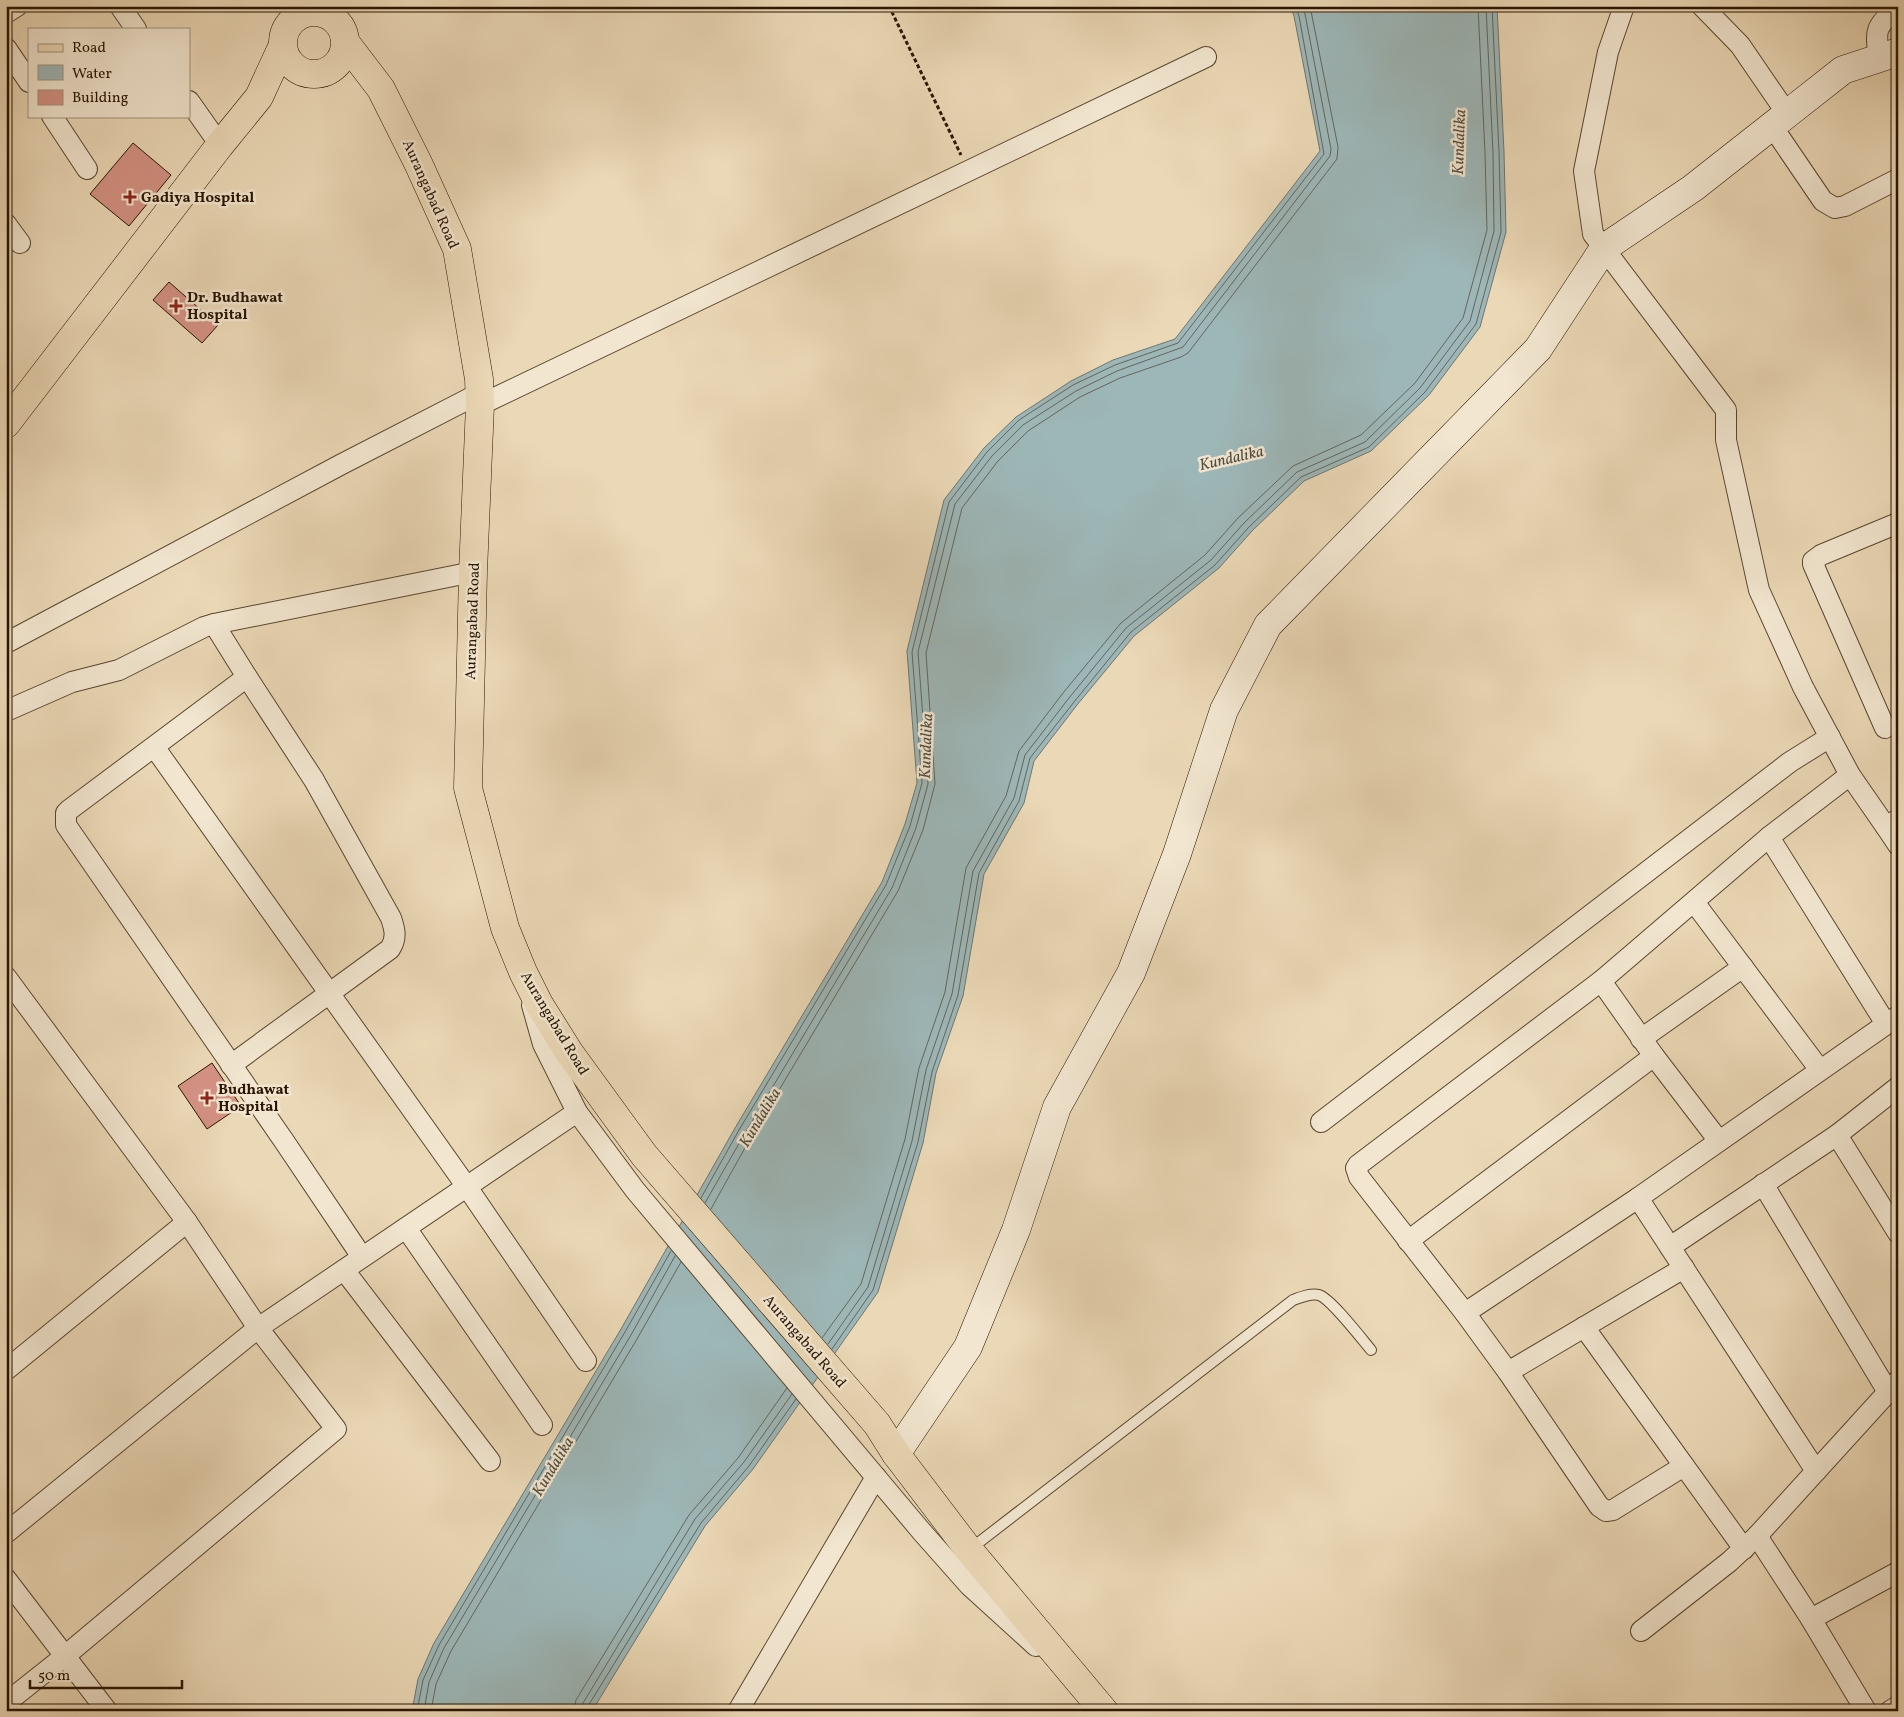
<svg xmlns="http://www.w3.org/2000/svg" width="1904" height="1717" font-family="Vollkorn,serif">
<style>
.water{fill:#9db7b8;stroke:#6f766f}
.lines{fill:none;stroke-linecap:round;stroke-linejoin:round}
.shore{stroke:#63665c;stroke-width:1}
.building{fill:#d39183;stroke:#291501}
.lane-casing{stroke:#5a462e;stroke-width:12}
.street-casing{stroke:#5a462e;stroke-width:22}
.secondary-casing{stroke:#291501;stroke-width:29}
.primary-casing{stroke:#291501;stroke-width:29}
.path{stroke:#291501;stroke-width:3;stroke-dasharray:4 2.5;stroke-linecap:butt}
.lane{stroke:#f2e6d0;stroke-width:10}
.street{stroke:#f2e6d0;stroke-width:20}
.secondary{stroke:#f2e6d0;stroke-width:28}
.primary{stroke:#ebd8b6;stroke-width:28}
.poi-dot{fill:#8f2418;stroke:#f2e6d0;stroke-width:2}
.labels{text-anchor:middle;stroke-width:5;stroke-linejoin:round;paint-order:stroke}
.street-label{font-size:15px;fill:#291501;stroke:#f2e6d0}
.poi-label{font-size:15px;font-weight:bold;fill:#291501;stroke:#f2e6d0;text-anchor:start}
.water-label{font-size:16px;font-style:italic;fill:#524e41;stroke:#f2e6d0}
</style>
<rect width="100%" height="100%" fill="#ebd8b6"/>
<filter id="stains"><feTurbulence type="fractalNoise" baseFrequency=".004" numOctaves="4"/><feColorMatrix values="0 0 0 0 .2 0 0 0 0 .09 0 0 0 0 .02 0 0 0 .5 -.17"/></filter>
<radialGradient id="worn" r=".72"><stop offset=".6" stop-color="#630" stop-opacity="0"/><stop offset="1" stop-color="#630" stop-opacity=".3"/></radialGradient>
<!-- water -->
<path class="water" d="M1290,6H1497L1504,152L1506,232L1480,327L1429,395L1371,451L1304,481L1252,531L1219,568L1134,636L1077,705L1034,761L1024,803L984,874L963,996L936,1073L923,1143L878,1292L753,1469L705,1526L597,1703L591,1711H412L418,1679L434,1643L621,1329L735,1128L882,882L905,824L917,783L907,651L944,500L984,448L1016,417L1071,381L1113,360L1175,339L1320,151L1294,16Z"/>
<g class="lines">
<!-- shore -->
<g class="shore">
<path d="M701,1198L739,1130L886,885L910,826L922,783L912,652L949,502L987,452L1019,420L1073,385L1115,365L1178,343L1324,154L1299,16L1295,6"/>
<path d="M705,1203L745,1133L892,888L916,828L928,784L918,652L955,504L992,456L1023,425L1076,391L1117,371L1183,347L1330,156L1331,149L1305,14L1302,6"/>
<path d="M711,1209L751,1137L898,891L923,830L935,784L926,653L962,508L998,461L1028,431L1080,397L1120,378L1181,357L1188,353L1337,159L1338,147L1310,6"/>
<path d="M822,1338L861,1284L905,1139L919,1068L945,992L966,868L1006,796L1019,751L1063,693L1121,623L1205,555L1238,518L1293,466L1361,435L1415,383L1463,318L1487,230L1485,153L1478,6"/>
<path d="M828,1344L868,1287L912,1141L926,1070L952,994L973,871L1014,798L1025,755L1069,698L1126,628L1211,560L1244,523L1297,472L1365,442L1420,388L1470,321L1494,231L1493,153L1486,6"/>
<path d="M832,1349L873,1290L918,1142L932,1072L958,995L979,873L1019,801L1030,758L1074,702L1131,632L1215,565L1248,528L1301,477L1369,447L1425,392L1476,324L1501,232L1499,152L1492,6"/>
<path d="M417,1711L423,1680L439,1645L625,1332L671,1251"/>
<path d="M424,1711L429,1682L444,1648L631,1335L675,1256"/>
<path d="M431,1711L436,1684L451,1651L637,1339L681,1262"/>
<path d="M574,1711L576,1700L689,1515L738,1458L787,1388"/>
<path d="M581,1711L583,1703L695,1519L744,1462L792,1394"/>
<path d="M587,1711L588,1706L701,1523L749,1466L796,1399"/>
</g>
</g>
<!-- building -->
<g class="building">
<path d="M133,143L171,175L129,226L90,194Z"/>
<path d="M169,282L218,325L202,343L153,300Z"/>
<path d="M212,1063L241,1106L207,1129L178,1086Z"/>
</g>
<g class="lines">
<!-- lane casing -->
<g class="lane-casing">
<path id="lane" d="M969,1550L1293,1300C1301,1297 1311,1293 1319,1295C1331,1299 1361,1338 1371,1350"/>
</g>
<!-- street casing -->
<g class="street-casing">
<g id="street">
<path d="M120,6L136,29"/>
<path d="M1624,6L1608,52L1584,171L1593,234L1726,410V440L1759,590L1803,687L1850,775L1886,827"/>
<path d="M1702,6L1740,45L1788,115"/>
<path d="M6,13L17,6"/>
<path d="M6,48L29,82"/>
<path d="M1879,59C1875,28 1875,28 1898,7"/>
<path d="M189,101L220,145"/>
<path d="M52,116L87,169"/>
<path d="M1772,126L1823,201L1835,208L1845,206L1898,179"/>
<path d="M6,224L20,243"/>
<path d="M480,405L1206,57"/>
<path d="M214,624L247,677L314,780L391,918C395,930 397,938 390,949L231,1065"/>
<path d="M6,643L342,464L480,393"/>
<path d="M247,677L69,810L66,813V825L284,1141L362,1257"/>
<path d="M6,711L72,682L119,670L204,627L214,624L473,572"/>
<path d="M1885,728L1813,564V561L1821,555L1898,523"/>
<path d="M155,748L467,1187L586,1361"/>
<path d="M1897,820L1886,827L1898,845"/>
<path d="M1769,837L1886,1024"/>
<path d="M1694,902L1820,1070"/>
<path d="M6,977L187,1222"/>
<path d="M1601,981L1654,1056L1719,1141"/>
<path d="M532,1005L543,1044L577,1112L635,1190L922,1532L969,1585L1036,1646"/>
<path d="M1641,1039L1743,967"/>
<path d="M1321,1122L1790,762L1830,737"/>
<path d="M1837,1135L1898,1233"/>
<path d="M1763,1184L1888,1392"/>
<path d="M1638,1198L1816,1471"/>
<path d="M406,1228L542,1425"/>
<path d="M1408,1241L1654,1056"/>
<path d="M1670,1247L1837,1135L1898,1087"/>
<path d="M344,1270L490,1461"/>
<path d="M1465,1313L1638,1198L1898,1016"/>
<path d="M1584,1327L1744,1549"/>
<path d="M6,1370L187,1222L258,1328L336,1429L65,1656L6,1703"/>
<path d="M1508,1372L1684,1268"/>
<path d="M1684,1466L1613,1510L1606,1511L1599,1506L1508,1372L1465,1313L1359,1177L1356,1168L1358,1165L1601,981L1769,837L1850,775"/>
<path d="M6,1533L258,1328L577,1112"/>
<path d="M1757,1536L1811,1619L1866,1711"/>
<path d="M6,1579L107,1711"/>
<path d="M1811,1619L1898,1572"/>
<path d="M1641,1631L1729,1562L1757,1536L1898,1381"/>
<path d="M738,1711L876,1477"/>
<path d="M1890,1711L1898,1706"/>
</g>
</g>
<!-- secondary casing -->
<g class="secondary-casing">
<path id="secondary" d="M896,1454L968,1347L1016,1230L1057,1107L1131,973L1177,854L1224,710L1268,625L1538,349L1604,248L1693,188L1843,70L1898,52"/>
</g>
<!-- primary casing -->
<g class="primary-casing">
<g id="primary">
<circle cx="314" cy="43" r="31"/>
<path d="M346,43L381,89L419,165L457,249L479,379L480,405L473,572L468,788L505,928L523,972L539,1004L569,1052L644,1155L877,1424L896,1454L969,1550L1104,1711"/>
<path d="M6,424L220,145L259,97L282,47"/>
</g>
</g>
<!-- path -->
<path class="path" d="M889,6L961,155"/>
<!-- lane -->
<use href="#lane" class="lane"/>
<!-- street -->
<use href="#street" class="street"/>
<!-- secondary -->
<use href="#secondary" class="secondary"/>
<!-- primary -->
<use href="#primary" class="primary"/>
</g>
<!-- markers -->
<g class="poi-dot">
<path d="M127.5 189.5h5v5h5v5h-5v5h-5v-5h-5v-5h5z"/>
<path d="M173.5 298.5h5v5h5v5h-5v5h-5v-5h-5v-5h5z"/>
<path d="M204.5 1090.5h5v5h5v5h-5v5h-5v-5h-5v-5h5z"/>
</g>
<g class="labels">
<!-- street labels -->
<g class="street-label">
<text transform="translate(431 194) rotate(66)" y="5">Aurangabad Road</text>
<text transform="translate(472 621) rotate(-88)" y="5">Aurangabad Road</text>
<text transform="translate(555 1023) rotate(59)" y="5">Aurangabad Road</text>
<text transform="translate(805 1341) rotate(49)" y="5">Aurangabad Road</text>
</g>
<!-- poi labels -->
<g class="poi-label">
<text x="141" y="202">Gadiya Hospital</text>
<text x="187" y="302">Dr. Budhawat<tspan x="187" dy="17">Hospital</tspan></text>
<text x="218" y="1094">Budhawat<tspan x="218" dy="17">Hospital</tspan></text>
</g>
<!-- water labels -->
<g class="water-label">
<text transform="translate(1458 142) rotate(-88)" y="6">Kundalika</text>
<text transform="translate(1231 457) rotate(-13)" y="6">Kundalika</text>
<text transform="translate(925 746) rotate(-88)" y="6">Kundalika</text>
<text transform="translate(759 1117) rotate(-59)" y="6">Kundalika</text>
<text transform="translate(552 1466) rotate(-59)" y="6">Kundalika</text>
</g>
</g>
<!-- margin -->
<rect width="1904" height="1717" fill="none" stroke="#ebd8b6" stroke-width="25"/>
<rect x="8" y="8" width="1889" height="1702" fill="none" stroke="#291501" stroke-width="2.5"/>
<rect x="12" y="12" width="1879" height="1692" fill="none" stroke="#291501"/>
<!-- legend -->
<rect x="28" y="28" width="162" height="90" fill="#f2e6d0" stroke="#a2927d"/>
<rect x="38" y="44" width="25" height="8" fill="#ebd8b6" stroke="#a2927d"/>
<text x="72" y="52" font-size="15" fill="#291501">Road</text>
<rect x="38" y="65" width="25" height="15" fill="#9db7b8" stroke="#a2927d"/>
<text x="72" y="78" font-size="15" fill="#291501">Water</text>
<rect x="38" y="90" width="25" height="15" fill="#d39183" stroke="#a2927d"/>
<text x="72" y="102" font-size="15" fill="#291501">Building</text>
<!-- scale -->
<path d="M30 1680v8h152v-8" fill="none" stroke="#291501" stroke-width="2.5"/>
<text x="38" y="1680" font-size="15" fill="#291501" stroke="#f2e6d0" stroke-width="4" paint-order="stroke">50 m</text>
<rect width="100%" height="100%" filter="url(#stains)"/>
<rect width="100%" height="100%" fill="url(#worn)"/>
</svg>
